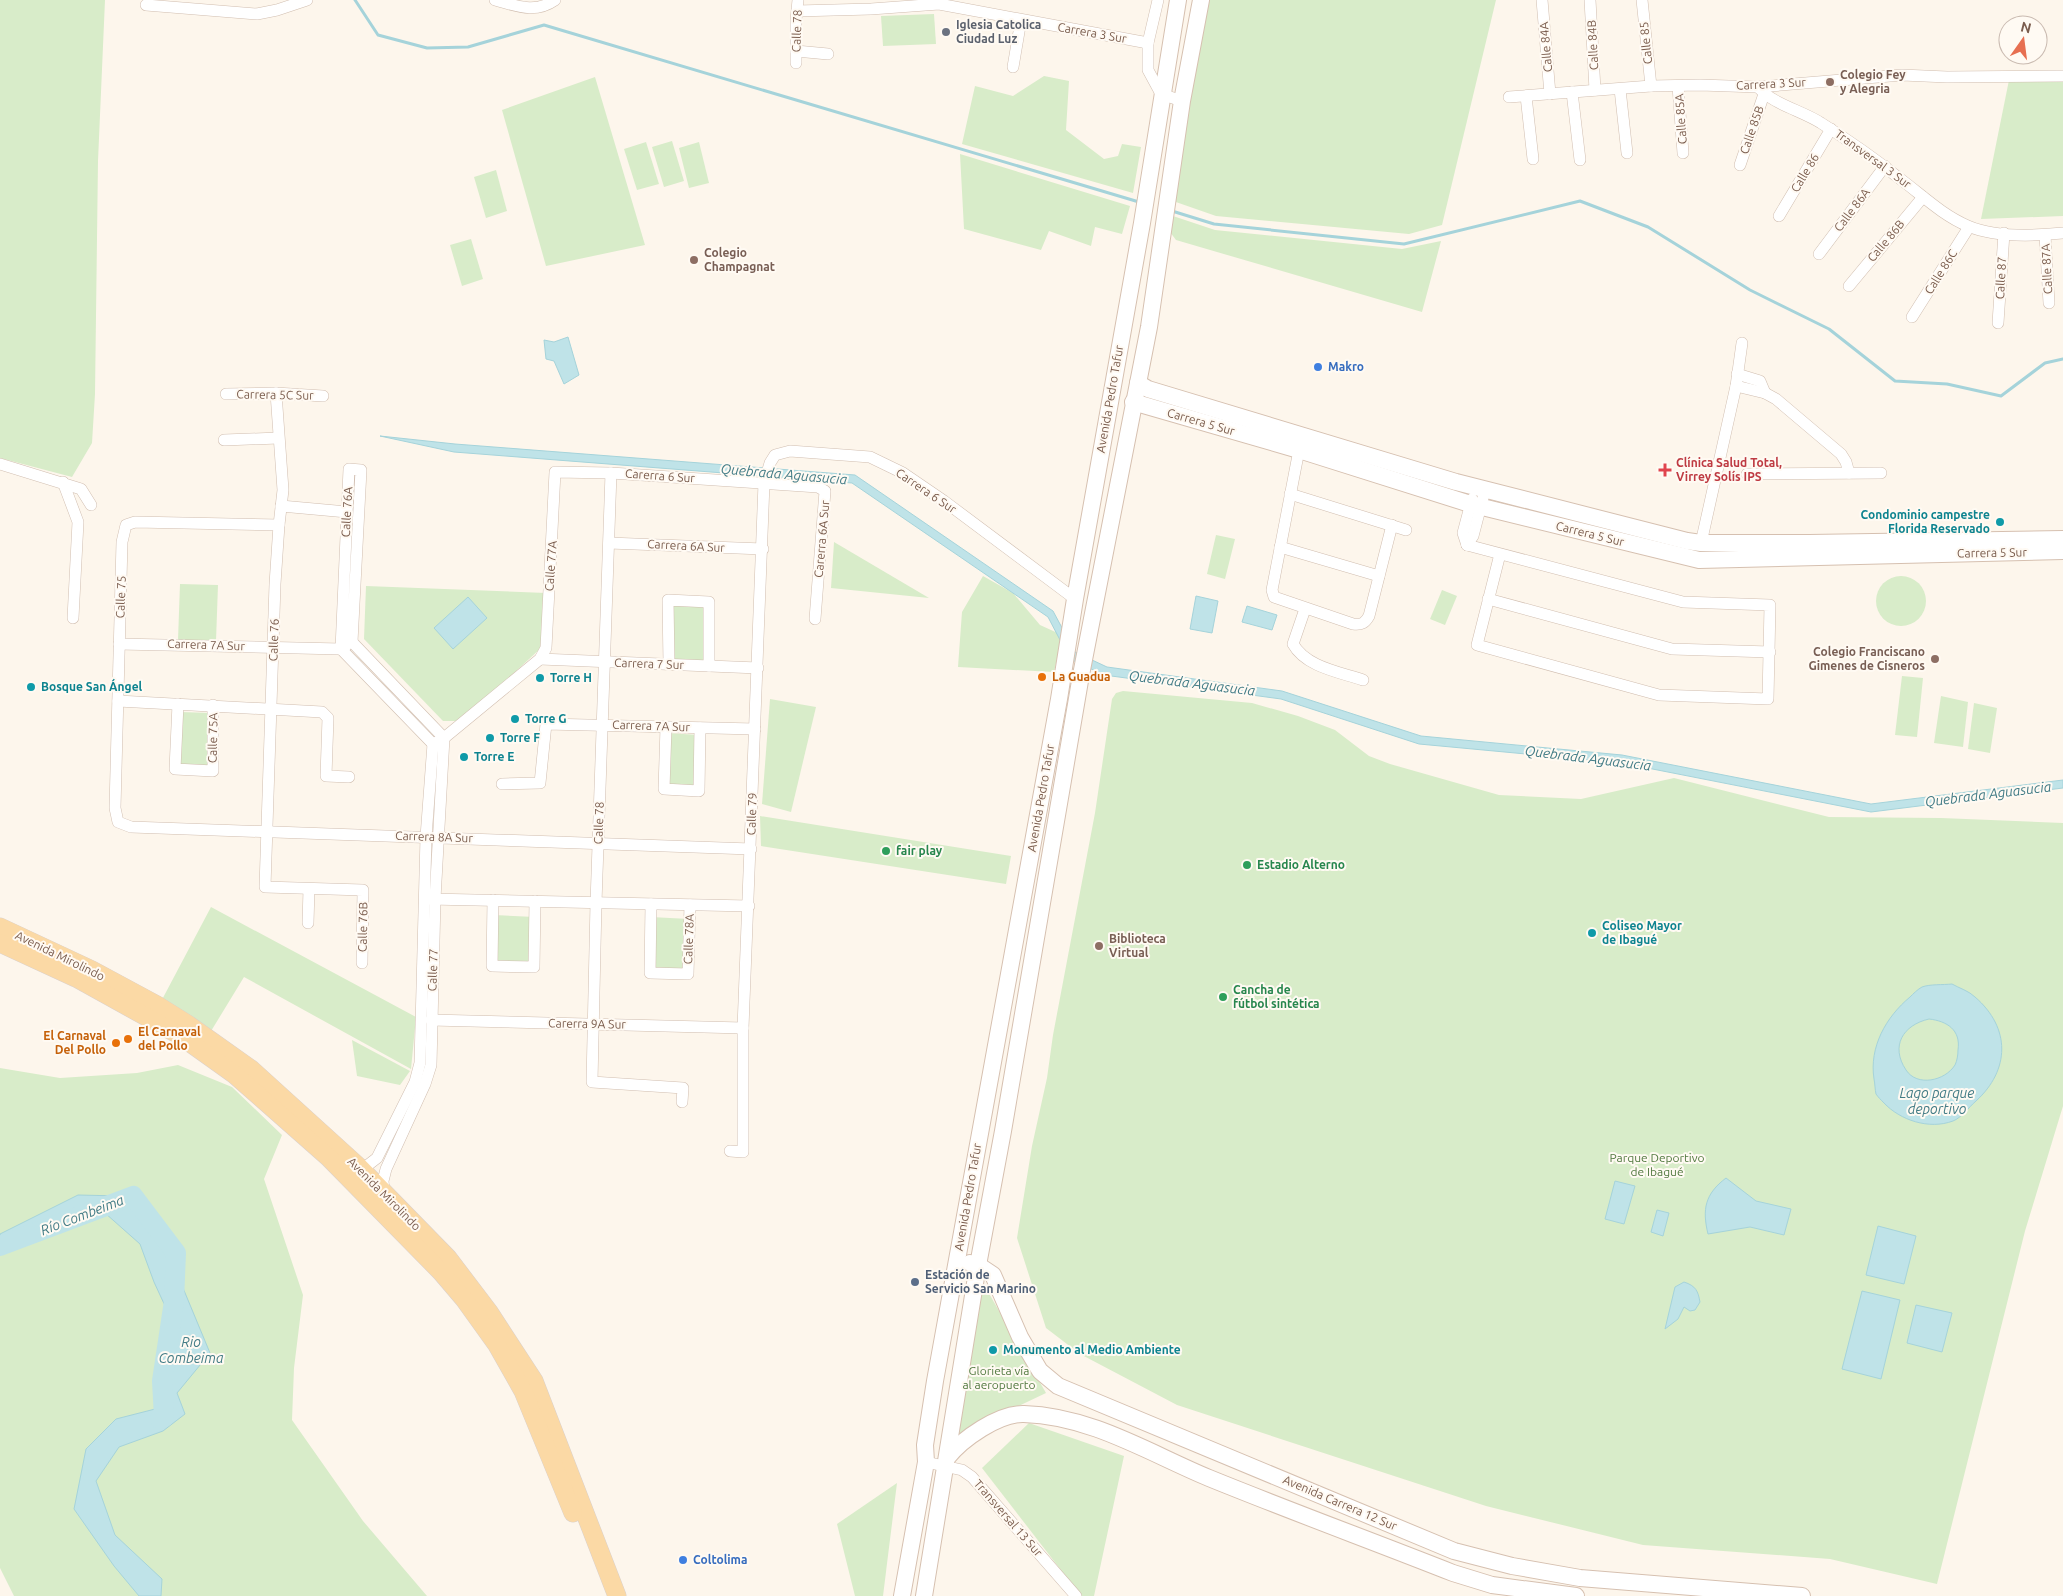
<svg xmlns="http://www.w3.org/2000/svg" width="2063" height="1596" font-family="Ubuntu,sans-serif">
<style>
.green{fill:#d8ecc9}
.water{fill:#bfe3e8;stroke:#a5d3da;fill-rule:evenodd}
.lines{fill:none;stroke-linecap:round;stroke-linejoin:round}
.stream{stroke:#a5d3da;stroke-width:3}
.river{stroke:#bfe3e8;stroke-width:20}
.street-casing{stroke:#d1beb0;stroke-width:12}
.secondary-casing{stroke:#d6c0b0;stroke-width:18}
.primary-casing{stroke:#dad1cd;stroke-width:19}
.street{stroke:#fff;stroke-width:11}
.secondary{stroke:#fff;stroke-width:16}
.primary{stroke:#fbd9a5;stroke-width:18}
.worship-dot{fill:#6b7280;stroke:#fffaf3;stroke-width:2}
.education-dot{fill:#8d6e63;stroke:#fffaf3;stroke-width:2}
.shop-dot{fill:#3f7fe0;stroke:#fffaf3;stroke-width:2}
.health-dot{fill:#e0444e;stroke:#fffaf3;stroke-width:2}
.culture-dot{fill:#0f9aa8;stroke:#fffaf3;stroke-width:2}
.food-dot{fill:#e8710a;stroke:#fffaf3;stroke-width:2}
.leisure-dot{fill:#2e9e5b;stroke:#fffaf3;stroke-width:2}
.service-dot{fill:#5c6f8a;stroke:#fffaf3;stroke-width:2}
.labels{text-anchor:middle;stroke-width:4;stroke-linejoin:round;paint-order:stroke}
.worship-label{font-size:12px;font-weight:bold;fill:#5b616d;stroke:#fffaf3;text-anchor:start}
.street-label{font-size:12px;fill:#7a5c4d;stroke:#fffaf3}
.education-label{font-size:12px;font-weight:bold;fill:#785e54;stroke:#fffaf3;text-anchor:start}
.shop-label{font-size:12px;font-weight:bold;fill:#366cbe;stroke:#fffaf3;text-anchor:start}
.health-label{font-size:12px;font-weight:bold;fill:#be3a42;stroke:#fffaf3;text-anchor:start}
.culture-label{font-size:12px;font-weight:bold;fill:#0d838f;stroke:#fffaf3;text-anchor:start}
.food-label{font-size:12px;font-weight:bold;fill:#c56008;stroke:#fffaf3;text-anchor:start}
.leisure-label{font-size:12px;font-weight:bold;fill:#27864d;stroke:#fffaf3;text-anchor:start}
.park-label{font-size:12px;fill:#537a41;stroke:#fffaf3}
.service-label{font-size:12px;font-weight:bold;fill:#4e5e75;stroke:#fffaf3;text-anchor:start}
.water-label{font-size:14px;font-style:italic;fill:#437c86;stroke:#fffaf3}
</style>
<rect width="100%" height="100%" fill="#fdf6ec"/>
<!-- green -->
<g class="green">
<path d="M0,0H105L98,161L95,394L92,443L72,477L0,458Z"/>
<path d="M1208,0H1496L1442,225L1409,234L1216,216L1173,201Z"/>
<path d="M934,14L936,44L883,46L881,16Z"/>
<path d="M1044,76L1069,81L1066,130L1104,159L1118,156L1122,144L1141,147L1133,193L962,144L975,86L1013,96Z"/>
<path d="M595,77L645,245L546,266L502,110Z"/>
<path d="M2063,77V216L1981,219L2009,80Z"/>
<path d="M672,141L684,181L664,187L652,147Z"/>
<path d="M646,142L659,184L637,190L624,149Z"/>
<path d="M699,142L709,183L689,188L679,148Z"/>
<path d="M960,154L1130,206L1122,234L1095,227L1091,246L1049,231L1041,250L964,229Z"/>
<path d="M496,170L507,211L486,218L474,177Z"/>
<path d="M1173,216L1215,230L1402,249L1441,241L1422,312L1176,240L1170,232Z"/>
<path d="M471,239L483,279L462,286L450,245Z"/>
<path d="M1216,535L1235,539L1225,579L1207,574Z"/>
<path d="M834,542L929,598L831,588Z"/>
<path d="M983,576L1013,593L1040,625L1062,635L1054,672L958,667L962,612Z"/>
<circle cx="1901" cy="601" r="25"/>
<path d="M180,584L218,585L216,641L178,640Z"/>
<path d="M366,586L546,593L541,648L462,721H443L364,639Z"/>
<path d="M1442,590L1457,596L1445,625L1430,619Z"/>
<path d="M671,602L708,603L707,661L674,662Z"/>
<path d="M1902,676L1923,678L1917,737L1895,735Z"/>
<path d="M1123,691L1252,703L1298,716L1335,730L1369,756L1390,764L1499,795L1581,799L1674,778L1829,817L1941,818L2063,823V1106L2025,1231L1937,1584L1830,1559L1643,1545L1486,1506L1177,1405L1080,1354L1046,1328L1017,1238L1032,1146L1047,1078L1053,1035L1095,813L1112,699L1116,693Z"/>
<path d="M1941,696L1968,702L1963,747L1934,743Z"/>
<path d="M770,699L816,707L791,812L762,804Z"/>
<path d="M1974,703L1997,708L1990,753L1968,749Z"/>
<path d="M180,712L211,713L210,769L179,768Z"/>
<path d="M667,733L699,735L698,789L666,787Z"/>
<path d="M760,816L1011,856L1006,884L761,846Z"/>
<path d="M211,907L416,1017L411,1069L244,977L205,1041L156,1011Z"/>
<path d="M494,915L535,917L534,967L492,966Z"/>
<path d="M651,917L689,919L688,974L650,973Z"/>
<path d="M352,1040L410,1071L400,1085L357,1076Z"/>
<path d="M178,1065L232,1087L282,1135L264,1179L303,1295L294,1368L292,1420L363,1521L427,1596H14L0,1568V1068L60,1078L137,1073Z"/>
<path d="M983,1283L1046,1393L956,1436Z"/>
<path d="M1029,1423L1124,1456L1094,1596H1081L982,1468Z"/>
<path d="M897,1483L883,1596H855L837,1524Z"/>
</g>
<!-- water -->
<g class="water">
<path d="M568,337L579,375L564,384L554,361L546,359L544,340L554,342Z"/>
<path d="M380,436L455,444L855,475L1053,611L1075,652L1107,667L1282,691L1421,736L1622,755L1871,804L2063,780V788L1871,812L1622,763L1419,744L1281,699L1104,675L1070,659L1048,617L852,483L454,452Z"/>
<path d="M1196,596L1218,601L1212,633L1190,629Z"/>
<path d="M468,597L487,618L453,649L434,628Z"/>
<path d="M1247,606L1277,615L1272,630L1242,622Z"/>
<path d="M1952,984C1959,988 1969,991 1975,997C2011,1028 2010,1070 1976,1101C1969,1107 1961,1118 1953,1121C1929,1130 1900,1120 1884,1103C1881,1100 1878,1097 1876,1094C1875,1090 1875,1084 1874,1079C1869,1047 1886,1017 1910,997C1913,994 1918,989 1922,987C1930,984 1943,985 1952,984ZM1929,1019C1947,1021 1961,1030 1958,1050C1958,1055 1957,1061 1955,1065C1945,1081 1917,1087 1906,1070C1890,1046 1903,1025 1929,1019Z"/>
<path d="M1726,1178L1756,1201L1791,1209L1784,1235L1750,1227L1708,1234C1702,1209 1705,1194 1726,1178Z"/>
<path d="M1615,1181L1635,1186L1624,1224L1605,1219Z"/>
<path d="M78,1195L121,1196L168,1227L183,1288L210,1353L177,1393L185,1414L163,1431L119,1447L96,1481L115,1535L162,1579L161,1596H139L114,1566L74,1509L86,1449L116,1419L159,1408L178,1334L154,1282L140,1244L105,1213L50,1221L0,1254V1234Z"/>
<path d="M1657,1210L1669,1213L1663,1236L1651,1232Z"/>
<path d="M1878,1226L1916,1236L1904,1284L1866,1275Z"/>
<path d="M1684,1282C1696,1286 1698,1291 1700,1302L1695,1310L1690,1311L1684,1307L1678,1319L1665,1329L1675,1287Z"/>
<path d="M1862,1291L1900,1300L1881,1379L1842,1369Z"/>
<path d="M1916,1305L1952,1313L1942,1352L1907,1343Z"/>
</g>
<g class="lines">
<!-- stream -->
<g class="stream">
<path d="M355,0L378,35L427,48L468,47L544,25L1139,202"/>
<path d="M1172,211L1214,224L1404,244L1580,201L1648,227L1750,290L1829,329L1895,381L1947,384L2001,396L2045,363L2063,359"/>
</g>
<!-- river -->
<path class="river" d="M0,1246L133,1196L176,1253L174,1301L162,1381L164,1417L160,1419"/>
<!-- street casing -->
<g class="street-casing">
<g id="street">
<path d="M495,0C517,6 535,14 555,0"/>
<path d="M1158,0L1148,43V70L1161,94L1182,101"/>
<path d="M1542,0L1550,94"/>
<path d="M1590,0L1595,90"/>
<path d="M1642,0L1651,86"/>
<path d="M146,5L257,14L277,10L307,0"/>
<path d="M797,11L871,9L939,4L1148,43"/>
<path d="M796,51L828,54"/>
<path d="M796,63V20L798,0"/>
<path d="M1013,67L1021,20"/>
<path d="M1678,86L1683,153"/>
<path d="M1758,87C1772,104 1803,111 1821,123C1848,140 1874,158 1899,178C1922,195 1942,215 1968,226C1996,238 2034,236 2063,233"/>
<path d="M1620,89L1627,153"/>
<path d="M1572,92L1580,160"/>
<path d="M1526,96L1533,159"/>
<path d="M1509,97L1651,86L1700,85L1758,87L1902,75L1947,77L2063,76"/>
<path d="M1740,165L1764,94"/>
<path d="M1779,216L1831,129"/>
<path d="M2045,235L2049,303"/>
<path d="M1819,254L1885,166"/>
<path d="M1849,286L1923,197"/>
<path d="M1912,317L1969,227"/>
<path d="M1998,323L2004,233"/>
<path d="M1737,374L1760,381L1765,393"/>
<path d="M1736,386L1765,393L1776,399L1841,454L1846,462L1849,473"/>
<path d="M276,393L283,490L279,525L275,584L265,887L363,890L362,963"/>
<path d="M226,394L276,393L323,396"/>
<path d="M224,440L278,438"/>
<path d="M1299,450L1272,590L1274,597L1353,624C1362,625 1365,623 1369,616L1392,525"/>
<path d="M0,464L81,489L91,505"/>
<path d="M611,473L596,903L592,1082L683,1088L682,1102"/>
<path d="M1747,474L1881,473"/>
<path d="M63,482L78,522L73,618"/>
<path d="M1290,494L1406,530"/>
<path d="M281,506L347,512"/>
<path d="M279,525L135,522L126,525L122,542L115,808L118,822L131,827L751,849"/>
<path d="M609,543L763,549"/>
<path d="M1701,543L1736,386L1742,343"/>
<path d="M1467,545L1683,602L1770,605L1768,699L1659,695L1477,645L1500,554"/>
<path d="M1467,545L1463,533L1472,499"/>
<path d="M1467,545L1473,536L1485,490"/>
<path d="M1280,547L1379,576"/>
<path d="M1488,599L1672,649L1770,652"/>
<path d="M1305,609L1293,644C1306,667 1339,672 1363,680"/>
<path d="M352,642L361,470L349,469L341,649L433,744"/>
<path d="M352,642L444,738"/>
<path d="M119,644L341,649L346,646"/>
<path d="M540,659L758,668"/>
<path d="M669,664L668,600L709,602V666"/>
<path d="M118,701L322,712L328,718L326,776L349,777"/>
<path d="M178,704L175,769L213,771V705"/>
<path d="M666,727L664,789L699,791L700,728"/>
<path d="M433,744L444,738L540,659L546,648L555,472L611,473L818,487L825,491L815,619"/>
<path d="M502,784L540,783L546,724L755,729"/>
<path d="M429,899L749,906"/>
<path d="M493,900L492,966L534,967L535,901"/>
<path d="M651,904L650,973L688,974L690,905"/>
<path d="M308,923L309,889"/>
<path d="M431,1020L743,1028"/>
<path d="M730,1151L743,1152V1028L764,483L770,463L775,455L790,451L870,457L903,473L944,501L1075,599"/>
<path d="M359,1167L368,1165L377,1158L415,1082L420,1063L426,837L433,744"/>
<path d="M384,1192L383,1181L386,1169L425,1084L431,1065L435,899L444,738"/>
<path d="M926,1462L962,1470L972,1477L1076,1596"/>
</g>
</g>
<!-- secondary casing -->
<g class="secondary-casing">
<g id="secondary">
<path d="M1138,383L1148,389L1456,482L1687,541L1701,543H1809L2063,539"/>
<path d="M1133,402L1299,450L1470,504L1699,560L2063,551"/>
<path d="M970,1263L978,1265L993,1275L1020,1337L1040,1371L1058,1386L1454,1551L1512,1566L1580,1578L1802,1596"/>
<path d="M947,1458C962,1439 999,1413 1024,1414C1091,1416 1149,1453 1209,1478C1290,1511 1372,1541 1453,1573L1492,1585L1576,1596"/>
<path d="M902,1596L926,1462L925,1445L935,1381L1059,699L1075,599L1142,223L1178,0"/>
<path d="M924,1596L978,1265L1003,1131L1081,675L1149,327L1182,101L1201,0"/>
</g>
</g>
<!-- primary casing -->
<g class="primary-casing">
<g id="primary">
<path d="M0,927L92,970L157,1005L189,1025L251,1069L359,1167L448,1258L489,1312L534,1381L617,1596"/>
<path d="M0,943L76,978L179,1035L235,1075L328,1157L441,1272L464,1299L497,1345L523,1391L573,1513"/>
</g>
</g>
<!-- street -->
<use href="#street" class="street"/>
<!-- secondary -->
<use href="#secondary" class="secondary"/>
<!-- primary -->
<use href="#primary" class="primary"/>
</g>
<!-- markers -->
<circle class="worship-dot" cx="946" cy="32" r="5"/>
<g class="education-dot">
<circle cx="1830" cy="82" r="5"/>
<circle cx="694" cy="260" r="5"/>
<circle cx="1935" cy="659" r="5"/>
<circle cx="1099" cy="946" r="5"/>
</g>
<g class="shop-dot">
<circle cx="1318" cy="367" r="5"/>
<circle cx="683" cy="1560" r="5"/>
</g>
<path class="health-dot" d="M1662.5 462.5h5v5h5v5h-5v5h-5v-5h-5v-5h5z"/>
<g class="culture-dot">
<circle cx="2000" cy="522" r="5"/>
<circle cx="540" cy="678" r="5"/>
<circle cx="31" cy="687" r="5"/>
<circle cx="515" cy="719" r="5"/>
<circle cx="490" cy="738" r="5"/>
<circle cx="464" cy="757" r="5"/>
<circle cx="1592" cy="933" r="5"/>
<circle cx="993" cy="1350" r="5"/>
</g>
<g class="food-dot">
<circle cx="1042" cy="677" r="5"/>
<circle cx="128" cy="1039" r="5"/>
<circle cx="116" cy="1043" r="5"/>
</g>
<g class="leisure-dot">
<circle cx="886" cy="851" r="5"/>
<circle cx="1247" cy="865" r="5"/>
<circle cx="1223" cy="997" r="5"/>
</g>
<circle class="service-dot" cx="915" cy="1282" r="5"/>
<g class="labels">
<!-- worship labels -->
<g class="worship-label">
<text x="956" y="29">Iglesia Catolica<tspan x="956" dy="14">Ciudad Luz</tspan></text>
</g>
<!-- street labels -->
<g class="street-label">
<text transform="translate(797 31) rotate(-88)" y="4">Calle 78</text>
<text transform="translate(1092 33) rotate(10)" y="4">Carrera 3 Sur</text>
<text transform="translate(1646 43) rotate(-96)" y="4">Calle 85</text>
<text transform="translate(1593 45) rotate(-93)" y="4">Calle 84B</text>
<text transform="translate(1546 47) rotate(-95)" y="4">Calle 84A</text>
<text transform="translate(1771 84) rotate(-3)" y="4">Carrera 3 Sur</text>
<text transform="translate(1681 119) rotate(-94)" y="4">Calle 85A</text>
<text transform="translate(1752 130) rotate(-71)" y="4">Calle 85B</text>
<text transform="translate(1873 159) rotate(36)" y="4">Transversal 3 Sur</text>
<text transform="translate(1805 173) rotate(-59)" y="4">Calle 86</text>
<text transform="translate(1852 210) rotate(-53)" y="4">Calle 86A</text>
<text transform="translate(1886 241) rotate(-50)" y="4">Calle 86B</text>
<text transform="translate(2047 269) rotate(-93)" y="4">Calle 87A</text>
<text transform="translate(1941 272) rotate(-58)" y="4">Calle 86C</text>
<text transform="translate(2001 278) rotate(-87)" y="4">Calle 87</text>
<text transform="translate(275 395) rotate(1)" y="4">Carrera 5C Sur</text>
<text transform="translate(1110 399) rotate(-80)" y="4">Avenida Pedro Tafur</text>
<text transform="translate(1201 422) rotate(16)" y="4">Carrera 5 Sur</text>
<text transform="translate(660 476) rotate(4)" y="4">Carerra 6 Sur</text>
<text transform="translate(926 491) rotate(34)" y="4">Carrera 6 Sur</text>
<text transform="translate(347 512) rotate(-87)" y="4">Calle 76A</text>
<text transform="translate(1590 534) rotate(14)" y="4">Carrera 5 Sur</text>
<text transform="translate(822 539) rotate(-85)" y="4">Carerra 6A Sur</text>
<text transform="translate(686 546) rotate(3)" y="4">Carrera 6A Sur</text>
<text transform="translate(1992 553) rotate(-1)" y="4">Carrera 5 Sur</text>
<text transform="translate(551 566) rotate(-86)" y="4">Calle 77A</text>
<text transform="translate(121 597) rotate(-88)" y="4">Calle 75</text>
<text transform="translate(274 640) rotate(-88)" y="4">Calle 76</text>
<text transform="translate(206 645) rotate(2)" y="4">Carrera 7A Sur</text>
<text transform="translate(649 664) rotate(2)" y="4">Carrera 7 Sur</text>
<text transform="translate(651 726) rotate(2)" y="4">Carrera 7A Sur</text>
<text transform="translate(213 738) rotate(-89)" y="4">Calle 75A</text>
<text transform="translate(1041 798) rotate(-80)" y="4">Avenida Pedro Tafur</text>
<text transform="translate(752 814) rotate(-88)" y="4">Calle 79</text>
<text transform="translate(599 823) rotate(-88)" y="4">Calle 78</text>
<text transform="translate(434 837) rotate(2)" y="4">Carrera 8A Sur</text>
<text transform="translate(363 927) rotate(-89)" y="4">Calle 76B</text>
<text transform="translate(689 939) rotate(-88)" y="4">Calle 78A</text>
<text transform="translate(60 956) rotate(26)" y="4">Avenida Mirolindo</text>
<text transform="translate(433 970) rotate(-88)" y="4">Calle 77</text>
<text transform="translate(587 1024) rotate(1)" y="4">Carerra 9A Sur</text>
<text transform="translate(384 1194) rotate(45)" y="4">Avenida Mirolindo</text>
<text transform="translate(968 1197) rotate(-80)" y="4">Avenida Pedro Tafur</text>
<text transform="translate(1340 1503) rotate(23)" y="4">Avenida Carrera 12 Sur</text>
<text transform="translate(1008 1518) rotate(49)" y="4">Transversal 13 Sur</text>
</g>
<!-- education labels -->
<g class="education-label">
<text x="1840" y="79">Colegio Fey<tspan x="1840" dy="14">y Alegria</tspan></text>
<text x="704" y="257">Colegio<tspan x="704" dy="14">Champagnat</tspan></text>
<text x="1925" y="656" text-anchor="end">Colegio Franciscano<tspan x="1925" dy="14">Gimenes de Cisneros</tspan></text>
<text x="1109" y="943">Biblioteca<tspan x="1109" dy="14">Virtual</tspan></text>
</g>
<!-- shop labels -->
<g class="shop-label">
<text x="1328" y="371">Makro</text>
<text x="693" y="1564">Coltolima</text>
</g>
<!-- health labels -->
<g class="health-label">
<text x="1676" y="467">Clínica Salud Total,<tspan x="1676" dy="14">Virrey Solís IPS</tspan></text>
</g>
<!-- culture labels -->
<g class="culture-label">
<text x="1990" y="519" text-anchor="end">Condominio campestre<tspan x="1990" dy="14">Florida Reservado</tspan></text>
<text x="550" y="682">Torre H</text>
<text x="41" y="691">Bosque San Ángel</text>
<text x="525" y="723">Torre G</text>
<text x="500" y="742">Torre F</text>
<text x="474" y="761">Torre E</text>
<text x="1602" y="930">Coliseo Mayor<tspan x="1602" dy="14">de Ibagué</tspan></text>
<text x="1003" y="1354">Monumento al Medio Ambiente</text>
</g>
<!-- food labels -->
<g class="food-label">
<text x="1052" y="681">La Guadua</text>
<text x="138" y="1036">El Carnaval<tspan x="138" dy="14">del Pollo</tspan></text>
<text x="106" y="1040" text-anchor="end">El Carnaval<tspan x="106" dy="14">Del Pollo</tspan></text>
</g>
<!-- leisure labels -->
<g class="leisure-label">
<text x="896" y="855">fair play</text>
<text x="1257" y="869">Estadio Alterno</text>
<text x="1233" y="994">Cancha de<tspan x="1233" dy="14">fútbol sintética</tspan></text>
</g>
<!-- park labels -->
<g class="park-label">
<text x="1657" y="1162">Parque Deportivo<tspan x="1657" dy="14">de Ibagué</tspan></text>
<text x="999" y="1375">Glorieta vía<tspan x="999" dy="14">al aeropuerto</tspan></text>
</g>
<!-- service labels -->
<g class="service-label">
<text x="925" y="1279">Estación de<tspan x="925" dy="14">Servicio San Marino</tspan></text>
</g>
<!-- water labels -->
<g class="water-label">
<text transform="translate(784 474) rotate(5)" y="5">Quebrada Aguasucia</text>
<text transform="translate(1192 683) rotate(7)" y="5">Quebrada Aguasucia</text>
<text transform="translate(1588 758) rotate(7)" y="5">Quebrada Aguasucia</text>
<text transform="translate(1988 794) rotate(-7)" y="5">Quebrada Aguasucia</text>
<text x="1937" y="1098">Lago parque<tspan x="1937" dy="16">deportivo</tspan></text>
<text transform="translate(82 1215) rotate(-21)" y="5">Río Combeima</text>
<text x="191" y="1347">Rio<tspan x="191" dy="16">Combeima</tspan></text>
</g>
</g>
<!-- north arrow -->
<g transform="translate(2023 40) rotate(14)"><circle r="24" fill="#fffaf3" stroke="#cabbb1"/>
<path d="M0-4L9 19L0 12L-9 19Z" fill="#e76f51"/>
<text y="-8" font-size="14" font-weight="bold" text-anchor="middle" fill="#7a5c4d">N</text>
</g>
</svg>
